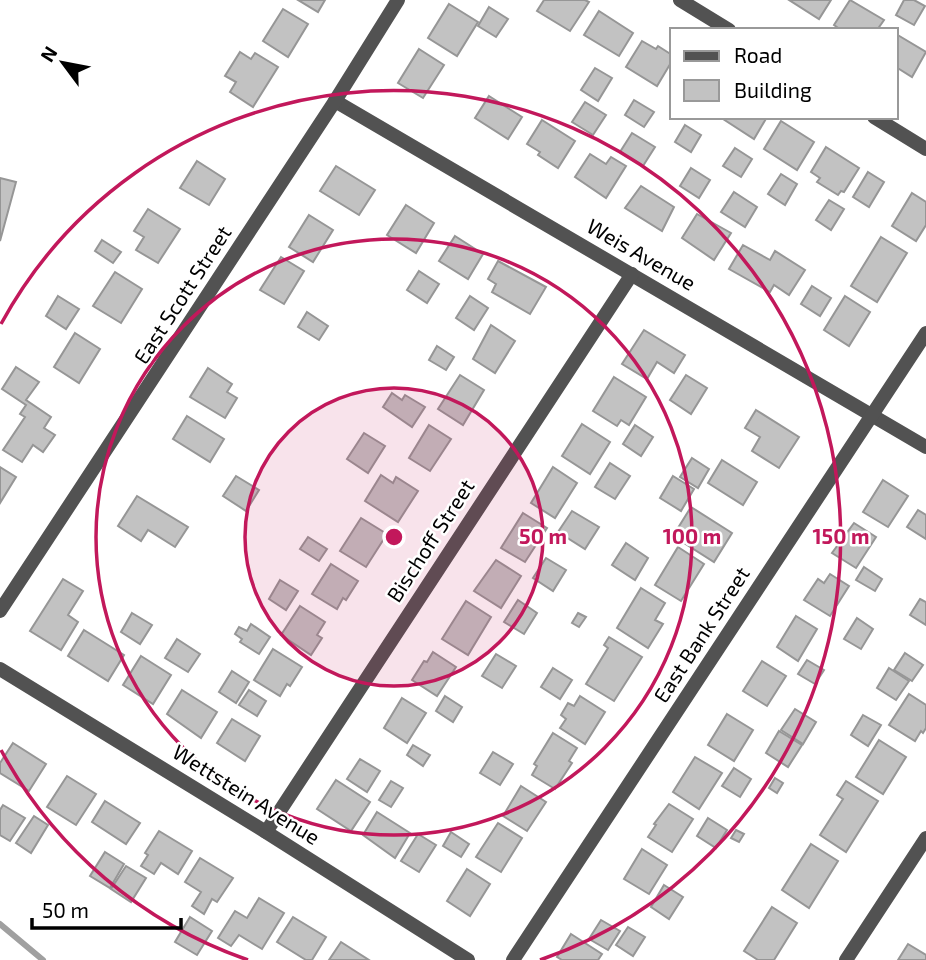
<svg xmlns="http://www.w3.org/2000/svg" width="926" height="960" font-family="'Exo 2',sans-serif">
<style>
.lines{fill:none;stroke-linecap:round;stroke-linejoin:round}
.stream{stroke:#a0a0a0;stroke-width:6}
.building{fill:#c2c2c2;stroke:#969696;stroke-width:2}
.minor{stroke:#525252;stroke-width:14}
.ring{fill:none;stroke:#c2185b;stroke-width:3.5}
.labels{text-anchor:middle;stroke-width:5;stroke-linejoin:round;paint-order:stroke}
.street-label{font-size:21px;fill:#000;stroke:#fff}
.centre{fill:#c2185b;stroke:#fff;stroke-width:3.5}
.ring-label{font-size:21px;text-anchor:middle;font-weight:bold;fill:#c2185b;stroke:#fff;stroke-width:5;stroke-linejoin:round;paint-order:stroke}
</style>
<rect width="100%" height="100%" fill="#fff"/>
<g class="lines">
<!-- stream -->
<path class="stream" d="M0,924L43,960"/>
</g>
<!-- building -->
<g class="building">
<path d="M298,0H325L318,12Z"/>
<path d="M544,0H585L589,2L570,31L537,11Z"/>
<path d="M789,0H831L819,19Z"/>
<path d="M850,0L884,20L877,30H841L834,25Z"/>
<path d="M904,0H914L925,6L914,25L896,15Z"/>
<path d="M449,4L478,22L457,56L428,38Z"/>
<path d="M489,7L508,19L496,37L478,26Z"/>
<path d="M283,9L308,24L288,57L263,41Z"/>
<path d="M599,11L633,33L619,56L584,35Z"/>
<path d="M896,34L926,52L912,77L896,67Z"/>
<path d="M642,41L656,49L658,46L672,55V61L657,86L626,67Z"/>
<path d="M419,49L444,65L423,98L398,83Z"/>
<path d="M240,52L251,59L255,53L278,67L253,107L230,92L236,82L225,76Z"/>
<path d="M595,68L612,78L598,101L581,90Z"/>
<path d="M489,96L522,117L508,139L475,118Z"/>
<path d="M634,100L654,112L644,127L625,115Z"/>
<path d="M585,102L606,115L593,135L572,122Z"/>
<path d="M720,117H767L754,139Z"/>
<path d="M542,120L575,141L558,168L538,155L540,152L527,144Z"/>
<path d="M781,121L814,142L797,170L764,149Z"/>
<path d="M685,125L701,135L691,152L675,142Z"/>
<path d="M632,133L655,147L643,166L620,152Z"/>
<path d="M826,147L859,168L844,192L841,191L838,195L817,182L820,178L811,172Z"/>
<path d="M735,148L752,159L741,177L723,166Z"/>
<path d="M590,154L606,164L611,157L626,166L606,198L575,177Z"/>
<path d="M197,161L225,179L209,205L180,188Z"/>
<path d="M336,166L375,190L359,215L320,191Z"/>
<path d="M691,168L710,180L699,198L680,186Z"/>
<path d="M868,172L884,182L869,207L853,197Z"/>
<path d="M781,174L797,184L785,205L768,194Z"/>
<path d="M0,178L16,182L0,241Z"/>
<path d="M641,186L674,207L662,231L625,208Z"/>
<path d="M734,192L757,207L745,227L721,212Z"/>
<path d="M912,193L926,202V225L916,241L892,226Z"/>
<path d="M829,200L844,209L831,230L816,220Z"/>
<path d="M406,205L434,223L416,253L387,235Z"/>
<path d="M148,209L180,229L158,263L136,250L144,237L134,231Z"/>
<path d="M697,214L731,233L714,260L682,238Z"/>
<path d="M309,215L333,230L313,262L289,247Z"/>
<path d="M455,236L483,254L468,279L439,261Z"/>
<path d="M881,237L907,253L877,302L851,286Z"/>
<path d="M102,240L121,252L113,263L95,251Z"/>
<path d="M743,245L770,260L775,251L805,270L789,295L774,285L770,292L729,269Z"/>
<path d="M281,257L304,271L284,304L260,290Z"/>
<path d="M498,261L546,287L530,314L492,292L496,284L488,279Z"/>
<path d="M419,271L439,284L427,303L407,290Z"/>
<path d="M115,272L142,289L121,323L93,306Z"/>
<path d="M812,286L831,298L820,316L801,304Z"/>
<path d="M58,296L79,309L66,329L46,316Z"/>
<path d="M470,296L488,308L474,330L456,318Z"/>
<path d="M845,296L870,312L849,346L824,330Z"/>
<path d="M307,312L328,326L319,340L298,327Z"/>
<path d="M491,325L515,341L495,373L473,359Z"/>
<path d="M644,330L685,355L674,373L657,362L647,379L622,364Z"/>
<path d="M75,333L100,349L79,383L54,367Z"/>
<path d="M437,346L454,357L446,370L429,360Z"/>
<path d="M16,367L39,382L26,400L51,417L44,428L55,435L43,452L33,445L22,462L3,450L25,417L20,414L26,405L2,389Z"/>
<path d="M208,368L232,384L227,392L237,398L225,418L190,397Z"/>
<path d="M460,375L484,390L463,425L438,409Z"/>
<path d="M686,375L707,388L691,414L670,400Z"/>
<path d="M614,377L646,397L629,425L621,420L617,426L593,411Z"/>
<path d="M392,393L402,400L405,395L425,407L412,427L383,407Z"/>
<path d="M756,410L799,437L779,468L752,451L760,437L745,428Z"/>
<path d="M187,416L224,439L210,462L173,439Z"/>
<path d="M582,424L610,442L590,474L562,456Z"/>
<path d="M429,425L451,439L430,471L409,458Z"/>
<path d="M635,425L653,437L641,456L623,444Z"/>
<path d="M364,433L385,446L368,473L347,459Z"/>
<path d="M692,458L709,469L698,488L680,477Z"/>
<path d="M722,460L757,482L743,505L708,483Z"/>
<path d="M610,463L630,476L615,499L595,487Z"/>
<path d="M0,467L16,477L0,503Z"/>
<path d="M553,467L577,483L555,518L531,503Z"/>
<path d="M381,475L393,483L396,477L418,491L398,522L365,501Z"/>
<path d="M236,476L259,490L246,511L223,496Z"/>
<path d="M673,476L694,489L681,511L660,498Z"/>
<path d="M883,480L908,496L888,527L863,512Z"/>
<path d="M137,496L188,527L175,547L148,530L141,541L118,526Z"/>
<path d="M691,507L732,533L714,562L673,536Z"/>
<path d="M918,510L926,515V539L907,527Z"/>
<path d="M572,511L599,527L585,549L558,532Z"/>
<path d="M523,513L547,528L525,562L501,548Z"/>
<path d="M361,518L387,534L366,567L340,551Z"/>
<path d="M854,523L876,537L856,568L832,553Z"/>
<path d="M308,537L327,549L319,561L300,549Z"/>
<path d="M626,543L648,558L635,580L612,565Z"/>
<path d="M678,547L704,564L681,601L655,585Z"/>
<path d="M546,558L566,570L553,591L533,578Z"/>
<path d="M496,560L521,576L501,608L474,591Z"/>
<path d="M331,564L358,581L346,600L343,598L337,609L312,594Z"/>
<path d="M864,567L882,579L875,591L856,580Z"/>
<path d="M830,574L849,586L830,616L804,600L818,579L824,583Z"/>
<path d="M63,579L83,591L68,615L78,622L61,650L30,631Z"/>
<path d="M280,580L298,591L286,610L269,599Z"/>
<path d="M641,588L665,603L655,620L663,624L648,648L617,628Z"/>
<path d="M920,599L926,602V625L910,615Z"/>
<path d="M518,600L537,613L524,634L504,622Z"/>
<path d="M466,601L491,617L468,655L442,639Z"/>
<path d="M300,606L325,622L317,635L322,638L311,655L281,635Z"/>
<path d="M132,613L152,625L140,644L121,632Z"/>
<path d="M578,613L586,617L579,627L572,623Z"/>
<path d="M796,616L817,629L798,661L777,647Z"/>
<path d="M857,618L873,629L861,649L844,639Z"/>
<path d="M251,624L270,637L259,654L240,642L242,639L235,634L239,627L247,631Z"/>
<path d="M84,630L124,655L108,681L68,656Z"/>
<path d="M609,637L642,657L614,701L586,684L608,648L604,645Z"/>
<path d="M177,639L200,654L188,672L165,658Z"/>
<path d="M273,649L302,667L290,686L287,684L280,696L254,680Z"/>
<path d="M433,652L456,667L437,696L412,680L424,661L427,662Z"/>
<path d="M905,653L923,665L912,681L894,670Z"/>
<path d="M496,654L516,666L502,688L482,676Z"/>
<path d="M141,656L171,675L153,704L123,685Z"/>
<path d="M807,660L824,670L815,684L798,674Z"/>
<path d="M762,661L786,676L767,706L743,691Z"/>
<path d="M553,668L572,680L560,699L541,687Z"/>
<path d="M889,668L909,681L896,700L877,688Z"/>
<path d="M232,671L249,682L236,703L219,692Z"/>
<path d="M182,690L217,712L201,738L167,714Z"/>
<path d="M249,690L266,701L257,716L239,705Z"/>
<path d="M909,694L926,705V728L923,733L921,731L915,741L889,725Z"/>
<path d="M445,696L462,707L453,722L436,711Z"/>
<path d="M580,696L605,712L585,744L560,728L566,719L561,715L568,703L574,706Z"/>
<path d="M402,698L426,713L407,743L384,728Z"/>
<path d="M795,709L816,722L803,744L781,730Z"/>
<path d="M727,714L753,730L734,761L708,745Z"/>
<path d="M863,715L881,725L868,746L851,735Z"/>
<path d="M232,719L260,736L245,761L217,743Z"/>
<path d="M779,731L802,745L788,767L766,753Z"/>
<path d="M553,733L577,748L569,761L572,763L555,789L532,775L537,766L534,764Z"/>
<path d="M879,740L906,757L883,794L856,777Z"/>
<path d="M13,743L46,764L29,791L0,773V763Z"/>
<path d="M413,745L430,755L423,766L407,755Z"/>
<path d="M493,752L513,764L500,785L480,773Z"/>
<path d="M695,757L722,773L699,809L673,792Z"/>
<path d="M360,759L380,771L367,792L347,779Z"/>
<path d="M734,768L751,779L740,797L722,786Z"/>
<path d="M67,776L96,794L76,825L47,807Z"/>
<path d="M775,778L783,783L777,793L769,788Z"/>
<path d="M336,780L370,802L351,831L317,809Z"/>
<path d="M391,781L403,788L391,807L379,800Z"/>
<path d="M846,781L878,801L846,852L820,835L843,799L837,795Z"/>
<path d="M521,786L546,802L527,831L503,816Z"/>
<path d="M105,801L140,823L126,844L92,822Z"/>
<path d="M669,804L693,819L672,852L648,837L656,825L654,824Z"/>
<path d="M3,805L25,818L10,841L0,835V810Z"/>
<path d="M377,812L410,833L395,858L363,835Z"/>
<path d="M34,816L48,825L31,853L16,843Z"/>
<path d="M708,818L727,830L716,848L697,836Z"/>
<path d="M498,823L522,838L501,872L476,857Z"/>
<path d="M736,830L744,834L739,842L731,838Z"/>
<path d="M159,831L192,851L178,874L161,863L154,874L141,866L148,855L145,853Z"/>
<path d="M451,832L469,844L461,857L443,846Z"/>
<path d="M418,834L436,845L419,872L401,861Z"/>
<path d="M811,844L838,861L809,908L782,890Z"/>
<path d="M642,849L667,865L649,894L624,879Z"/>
<path d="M105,852L124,864L110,888L90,876Z"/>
<path d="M200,858L233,878L217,902L212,899L204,914L192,906L201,892L185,882Z"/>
<path d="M126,866L146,878L131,902L111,889Z"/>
<path d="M467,869L490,884L470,916L447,901Z"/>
<path d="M664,885L683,897L669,919L651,907Z"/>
<path d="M259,898L284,913L262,949L239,935L231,946L218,938L235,911L247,918Z"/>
<path d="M772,907L797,923L774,960H758L744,951Z"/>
<path d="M190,917L212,931L197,955L175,942Z"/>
<path d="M293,917L326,937L312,960H306L277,942Z"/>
<path d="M601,920L620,931L608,950L589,939Z"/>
<path d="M628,927L645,937L633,956L616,945Z"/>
<path d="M571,934L602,954L598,960H562L557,957Z"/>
<path d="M341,942L369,960H329Z"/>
<path d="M908,944L926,955V960H898Z"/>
</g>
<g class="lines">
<!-- minor -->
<g class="minor">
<path d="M680,0L729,30"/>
<path d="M335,101L926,447"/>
<path d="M874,117L926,149"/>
<path d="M0,611L335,101L398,0"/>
<path d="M0,669L266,832L468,960"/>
<path d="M266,832L632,274"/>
<path d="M513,960L926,333"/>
<path d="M846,960L926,838"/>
</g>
</g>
<!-- distance rings -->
<circle cx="394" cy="537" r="149" fill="#c2185b" fill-opacity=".12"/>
<g class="ring">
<circle cx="394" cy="537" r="149"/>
<circle cx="394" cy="537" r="298"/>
<path d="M248 960A447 447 0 0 1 1 750M1 324A447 447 0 1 1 540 960"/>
</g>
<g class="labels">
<!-- street labels -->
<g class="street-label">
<text transform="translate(641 255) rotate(30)" y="7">Weis Avenue</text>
<text transform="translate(183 295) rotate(-57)" y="7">East Scott Street</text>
<text transform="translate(431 541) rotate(-57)" y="7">Bischoff Street</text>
<text transform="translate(702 635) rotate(-57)" y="7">East Bank Street</text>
<text transform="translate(246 795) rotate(32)" y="7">Wettstein Avenue</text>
</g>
</g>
<circle cx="394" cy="537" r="10" class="centre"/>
<g class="ring-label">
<text x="543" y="544">50 m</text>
<text x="692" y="544">100 m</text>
<text x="841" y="544">150 m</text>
</g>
<!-- legend -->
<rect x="670" y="28" width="228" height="91" fill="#ffffff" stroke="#999999" stroke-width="2"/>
<rect x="684" y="51" width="35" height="10" fill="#525252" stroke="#999999" stroke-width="2"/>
<text x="734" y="63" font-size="21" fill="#000000">Road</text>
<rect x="684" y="80" width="35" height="21" fill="#c2c2c2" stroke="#999999" stroke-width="2"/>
<text x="734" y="98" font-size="21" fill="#000000">Building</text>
<!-- north arrow -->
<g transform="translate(63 63) rotate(302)" stroke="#ffffff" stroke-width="5" paint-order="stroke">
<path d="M0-5L12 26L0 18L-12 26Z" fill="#000000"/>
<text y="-10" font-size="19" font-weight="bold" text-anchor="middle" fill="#000000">N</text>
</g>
<!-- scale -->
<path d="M32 918v10h149v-10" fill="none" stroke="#000000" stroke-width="3.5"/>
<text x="42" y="918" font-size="21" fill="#000000" stroke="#ffffff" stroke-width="5" paint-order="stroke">50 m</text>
</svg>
